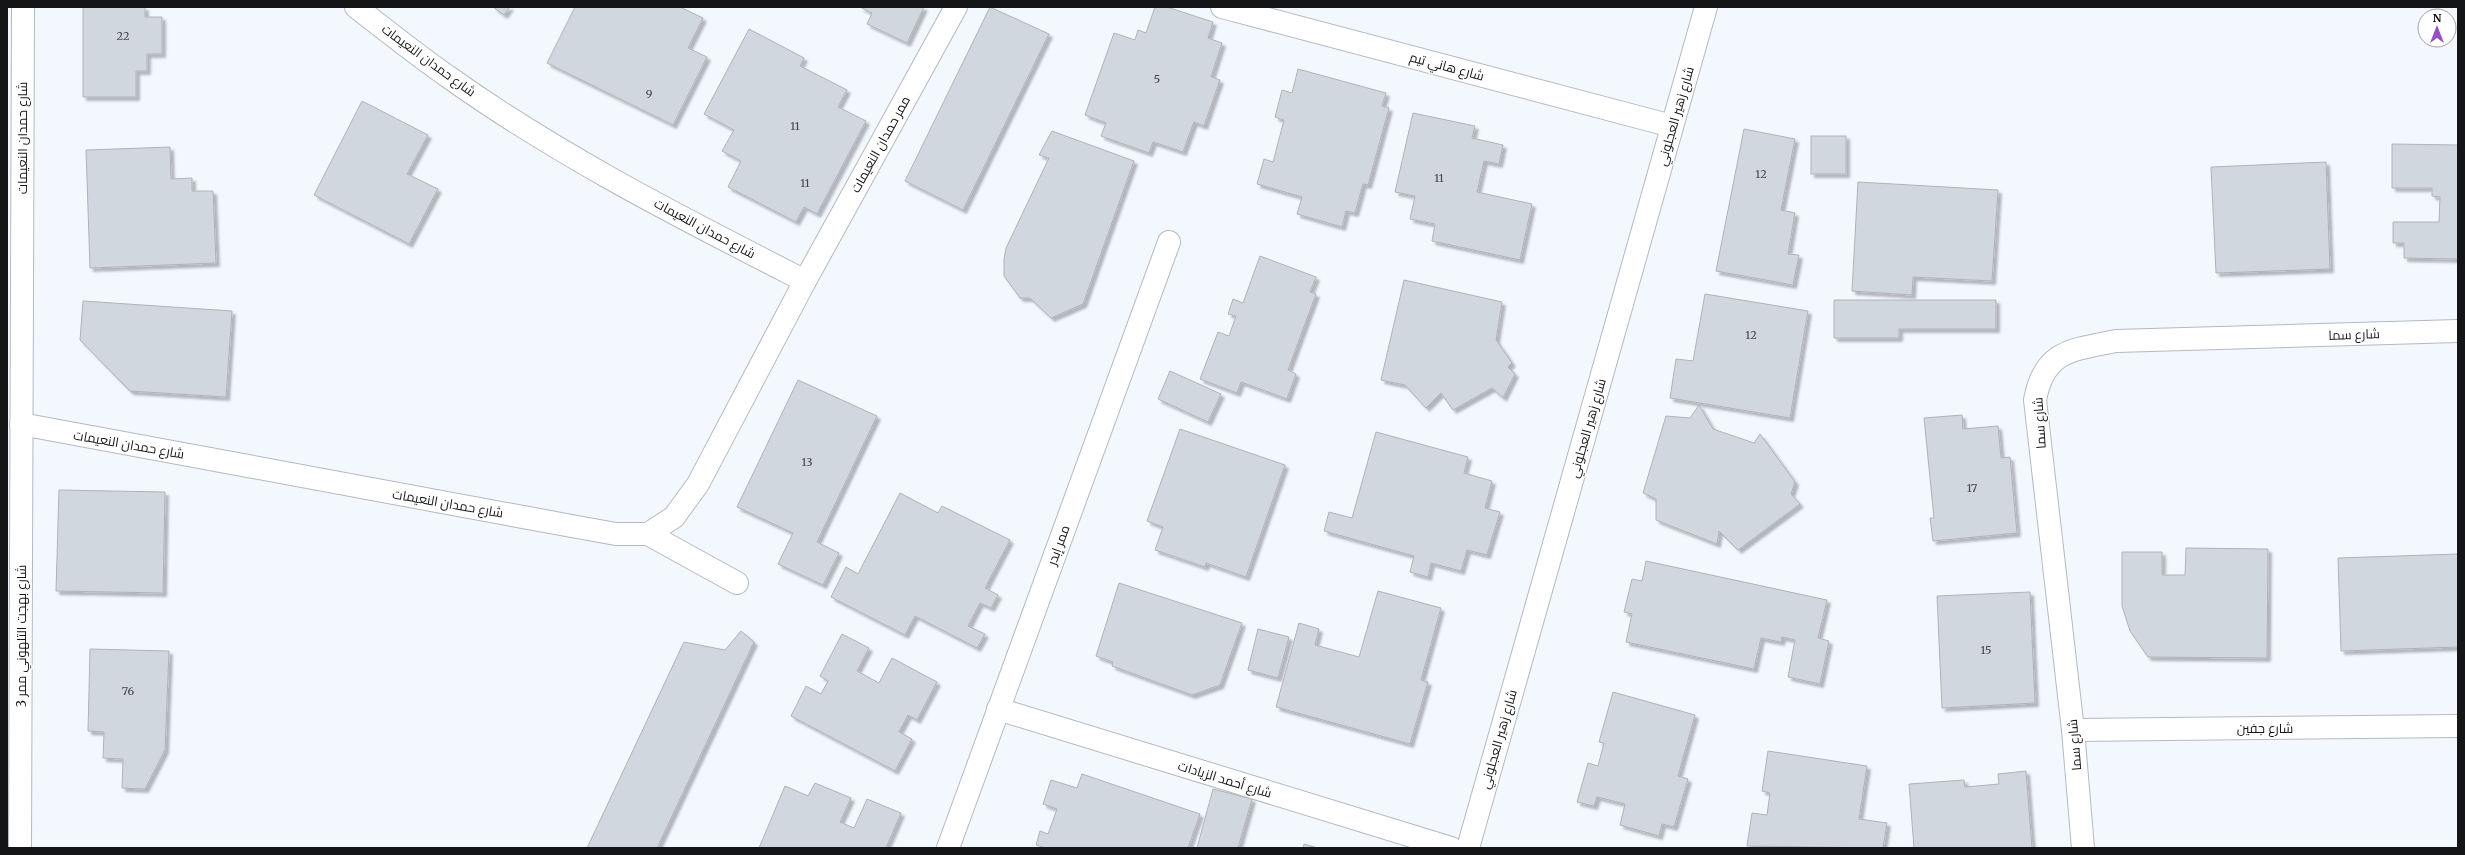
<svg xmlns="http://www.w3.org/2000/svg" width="2465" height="855" font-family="Merriweather,Cairo,serif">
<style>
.building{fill:#d1d7df;stroke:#aeb3bb;filter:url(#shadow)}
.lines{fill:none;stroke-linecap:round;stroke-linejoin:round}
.minor-casing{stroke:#b4b9c1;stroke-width:24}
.minor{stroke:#fff;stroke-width:22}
.labels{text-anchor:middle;stroke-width:3;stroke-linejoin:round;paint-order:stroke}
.number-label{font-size:11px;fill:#424649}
.street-label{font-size:13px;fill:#131517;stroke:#fff}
</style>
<defs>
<filter id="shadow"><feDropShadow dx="3.5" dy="3.5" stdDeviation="1" flood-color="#0004"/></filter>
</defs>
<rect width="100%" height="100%" fill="#f3f8ff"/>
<!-- building -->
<g class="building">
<path d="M83,7H145V17H162V54H147V71H136V97H83Z"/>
<path d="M493,7H510L504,15Z"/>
<path d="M575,7H680L703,18L688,48L707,57L673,125L547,63Z"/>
<path d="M860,7H924L907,43L867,24L872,13Z"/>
<path d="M990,7L1049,34L963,210L905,181Z"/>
<path d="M1155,7H1167L1213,22L1208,38L1222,43L1211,77L1220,80L1204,126L1194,122L1183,152L1153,142L1149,153L1101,136L1106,123L1085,115L1114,33L1135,40L1138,30L1146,33Z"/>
<path d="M749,29L804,58L800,66L847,90L838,107L866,121L817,214L804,207L796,222L728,187L741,161L722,151L734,130L704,114Z"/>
<path d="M1298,69L1386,93L1382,106L1389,108L1368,185L1363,184L1355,213L1346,211L1342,227L1297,214L1302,197L1257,184L1264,159L1273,162L1284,120L1275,117L1282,90L1292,93Z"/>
<path d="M362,101L428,135L407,174L438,189L409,244L314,195Z"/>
<path d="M1413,113L1475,126L1472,138L1503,145L1499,164L1484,161L1477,192L1532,204L1520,260L1432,241L1435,224L1410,219L1415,196L1395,192Z"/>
<path d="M1744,129L1795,139L1781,210L1795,213L1788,254L1799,255L1793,285L1716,271Z"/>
<path d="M1052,131L1134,161L1083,304L1051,318L1030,298H1020L1004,276V259L1006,248L1049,158L1039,155Z"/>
<rect x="1811" y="136" width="35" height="38"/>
<path d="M2392,144L2458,145V259L2404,258V243H2393V222H2439L2440,197L2432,196V188H2392Z"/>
<path d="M170,147L171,179L192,178V191H213L216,263L90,268L86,150Z"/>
<path d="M2326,162L2330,269L2216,273L2211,167Z"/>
<path d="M1858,182L1998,190L1992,281L1913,277L1912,295L1852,291Z"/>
<path d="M1260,256L1316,277L1310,292L1316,294L1288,370L1296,374L1287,399L1241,382L1237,393L1200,379L1218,332L1229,336L1236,316L1228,314L1233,299L1243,303Z"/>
<path d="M1404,280L1502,302L1496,340L1512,363L1508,367L1515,374L1503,398L1492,388L1453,410L1441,393L1426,408L1405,385L1381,380Z"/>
<path d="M1705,294L1808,311L1790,418L1670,398L1676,359L1693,361Z"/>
<path d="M1834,300H1996V329H1899V338H1834Z"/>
<path d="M83,301L232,311L226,397L130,391L80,340Z"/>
<path d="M1170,371L1221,394L1208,422L1158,399Z"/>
<path d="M798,380L877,416L817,542L839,553L823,585L778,564L793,533L737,507Z"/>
<path d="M1699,405L1713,429L1754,443L1760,434L1795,482L1791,494L1800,504L1738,550L1719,531L1717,544L1656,520V499L1643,493L1666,416L1690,418Z"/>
<path d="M1962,415L1963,429L1998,426L2001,458L2010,457L2017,533L1933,541L1930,518H1934L1924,418Z"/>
<path d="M1180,429L1285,465L1246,577L1206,563L1205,567L1155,550L1163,527L1147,521Z"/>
<path d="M1376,432L1468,457L1464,473L1492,481L1485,508L1500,512L1487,555L1467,550L1461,571L1431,563L1428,577L1410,572L1414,556L1324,531L1329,512L1352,518Z"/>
<path d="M59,490L165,492L163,593L56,591Z"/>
<path d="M900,493L938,513L942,506L1010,540L985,588L998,595L991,608L980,603L968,626L985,634L977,648L915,616L905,635L831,597L846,567L858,574Z"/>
<path d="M2186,548L2268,549L2267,658L2148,657L2130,631L2122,606V552H2162V575H2185Z"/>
<path d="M2458,554V647L2341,651L2338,558Z"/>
<path d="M1646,561L1827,600L1818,638L1829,641L1820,684L1788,677L1795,640L1782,637L1781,642L1761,638L1754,669L1626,642L1632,614L1624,612L1632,579L1642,581Z"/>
<path d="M1119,583L1242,623L1220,685L1192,695L1112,666L1113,662L1096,656Z"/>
<path d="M1378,591L1441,608L1421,680L1428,682L1410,744L1276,707L1299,623L1319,629L1315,645L1359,657Z"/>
<path d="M2030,592L2035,703L1942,708L1937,596Z"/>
<path d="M1258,629L1289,637L1278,678L1248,670Z"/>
<path d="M741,631L754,642L657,848H587L684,642L725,650Z"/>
<path d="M842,634L869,648L857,671L879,683L892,658L937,682L917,720L908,715L899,732L912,739L895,771L791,716L806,686L821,694L828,681L820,676Z"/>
<path d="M90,649L169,651L165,750L145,789L122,788L123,759L103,758L104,732L88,731Z"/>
<path d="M1613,692L1695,715L1678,776L1688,779L1674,827L1662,824L1659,836L1620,825L1625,804L1597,797L1594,806L1577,802L1588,763L1598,766L1604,743L1599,742Z"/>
<path d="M1768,751L1867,766L1859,819L1887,823L1883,848L1747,846L1752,813L1767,815L1770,793L1762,791Z"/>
<path d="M2026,771L2032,848H1914L1909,784L1964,780L1965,787L1999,784L1998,774Z"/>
<path d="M1082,774L1200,814L1188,848H1046L1036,845L1040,831L1048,834L1057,809L1043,804L1051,780L1077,788Z"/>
<path d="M815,783L851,798L840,822L854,828L867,799L901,813L886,848H759L785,786L808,796Z"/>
<path d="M1213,789L1252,799L1238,848H1197Z"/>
<path d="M1304,844L1318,848H1303Z"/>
</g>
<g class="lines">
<!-- minor casing -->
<g class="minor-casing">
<g id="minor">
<path d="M356,7C387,31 418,56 450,78C561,157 684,219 805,281"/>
<path d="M1222,7L1672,126"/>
<path d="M21,424L577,527L616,534H648L737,583"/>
<path d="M648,534L674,517L698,484L805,281L956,7"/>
<path d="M998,709L1451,848"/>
<path d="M2073,730L2458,726"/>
<path d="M20,848L23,7"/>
<path d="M948,848L1169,242"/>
<path d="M1468,848L1706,7"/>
<path d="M2083,848L2073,730L2035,400C2044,350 2072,350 2116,341L2458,331"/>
</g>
</g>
<!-- minor -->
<use href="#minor" class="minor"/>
</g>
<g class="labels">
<!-- number labels -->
<g class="number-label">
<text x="123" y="40">22</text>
<text x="1157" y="83">5</text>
<text x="649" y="98">9</text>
<text x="795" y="130">11</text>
<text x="1761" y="178">12</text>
<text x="1439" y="182">11</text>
<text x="805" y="187">11</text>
<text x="1751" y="339">12</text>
<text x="807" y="466">13</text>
<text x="1972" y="492">17</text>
<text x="1986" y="654">15</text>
<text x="128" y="695">76</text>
</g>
<!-- street labels -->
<g class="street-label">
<text transform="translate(429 60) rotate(36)" y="5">شارع حمدان النعيمات</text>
<text transform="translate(1447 66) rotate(15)" y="5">شارع هاني تيم</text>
<text transform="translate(1675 116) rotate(-74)" y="5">شارع زهير العجلوني</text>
<text transform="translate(22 138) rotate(-90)" y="5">شارع حمدان النعيمات</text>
<text transform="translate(880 144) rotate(-61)" y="5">ممر حمدان النعيمات</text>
<text transform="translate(705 228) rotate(28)" y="5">شارع حمدان النعيمات</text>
<text transform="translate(2354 334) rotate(-2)" y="5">شارع سما</text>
<text transform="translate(2039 423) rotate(-94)" y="5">شارع سما</text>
<text transform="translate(1587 428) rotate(-74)" y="5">شارع زهير العجلوني</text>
<text transform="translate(129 444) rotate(10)" y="5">شارع حمدان النعيمات</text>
<text transform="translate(448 503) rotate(10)" y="5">شارع حمدان النعيمات</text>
<text transform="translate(1058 545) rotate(-70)" y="5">ممر إبدر</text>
<text transform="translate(21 636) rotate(-90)" y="5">شارع بهجت التلهوني ممر 3</text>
<text x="2265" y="733">شارع جفين</text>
<text transform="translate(1498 739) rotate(-74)" y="5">شارع زهير العجلوني</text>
<text transform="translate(2074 745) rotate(-95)" y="5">شارع سما</text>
<text transform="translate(1225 779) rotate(17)" y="5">شارع أحمد الزيادات</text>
</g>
</g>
<!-- border -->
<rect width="2465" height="855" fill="none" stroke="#131517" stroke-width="16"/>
<!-- north arrow -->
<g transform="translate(2437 28)"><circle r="19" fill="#ffffff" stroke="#a1a1a2"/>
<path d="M0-3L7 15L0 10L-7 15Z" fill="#9450c4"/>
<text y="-6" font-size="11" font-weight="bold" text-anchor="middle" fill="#131517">N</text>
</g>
</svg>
